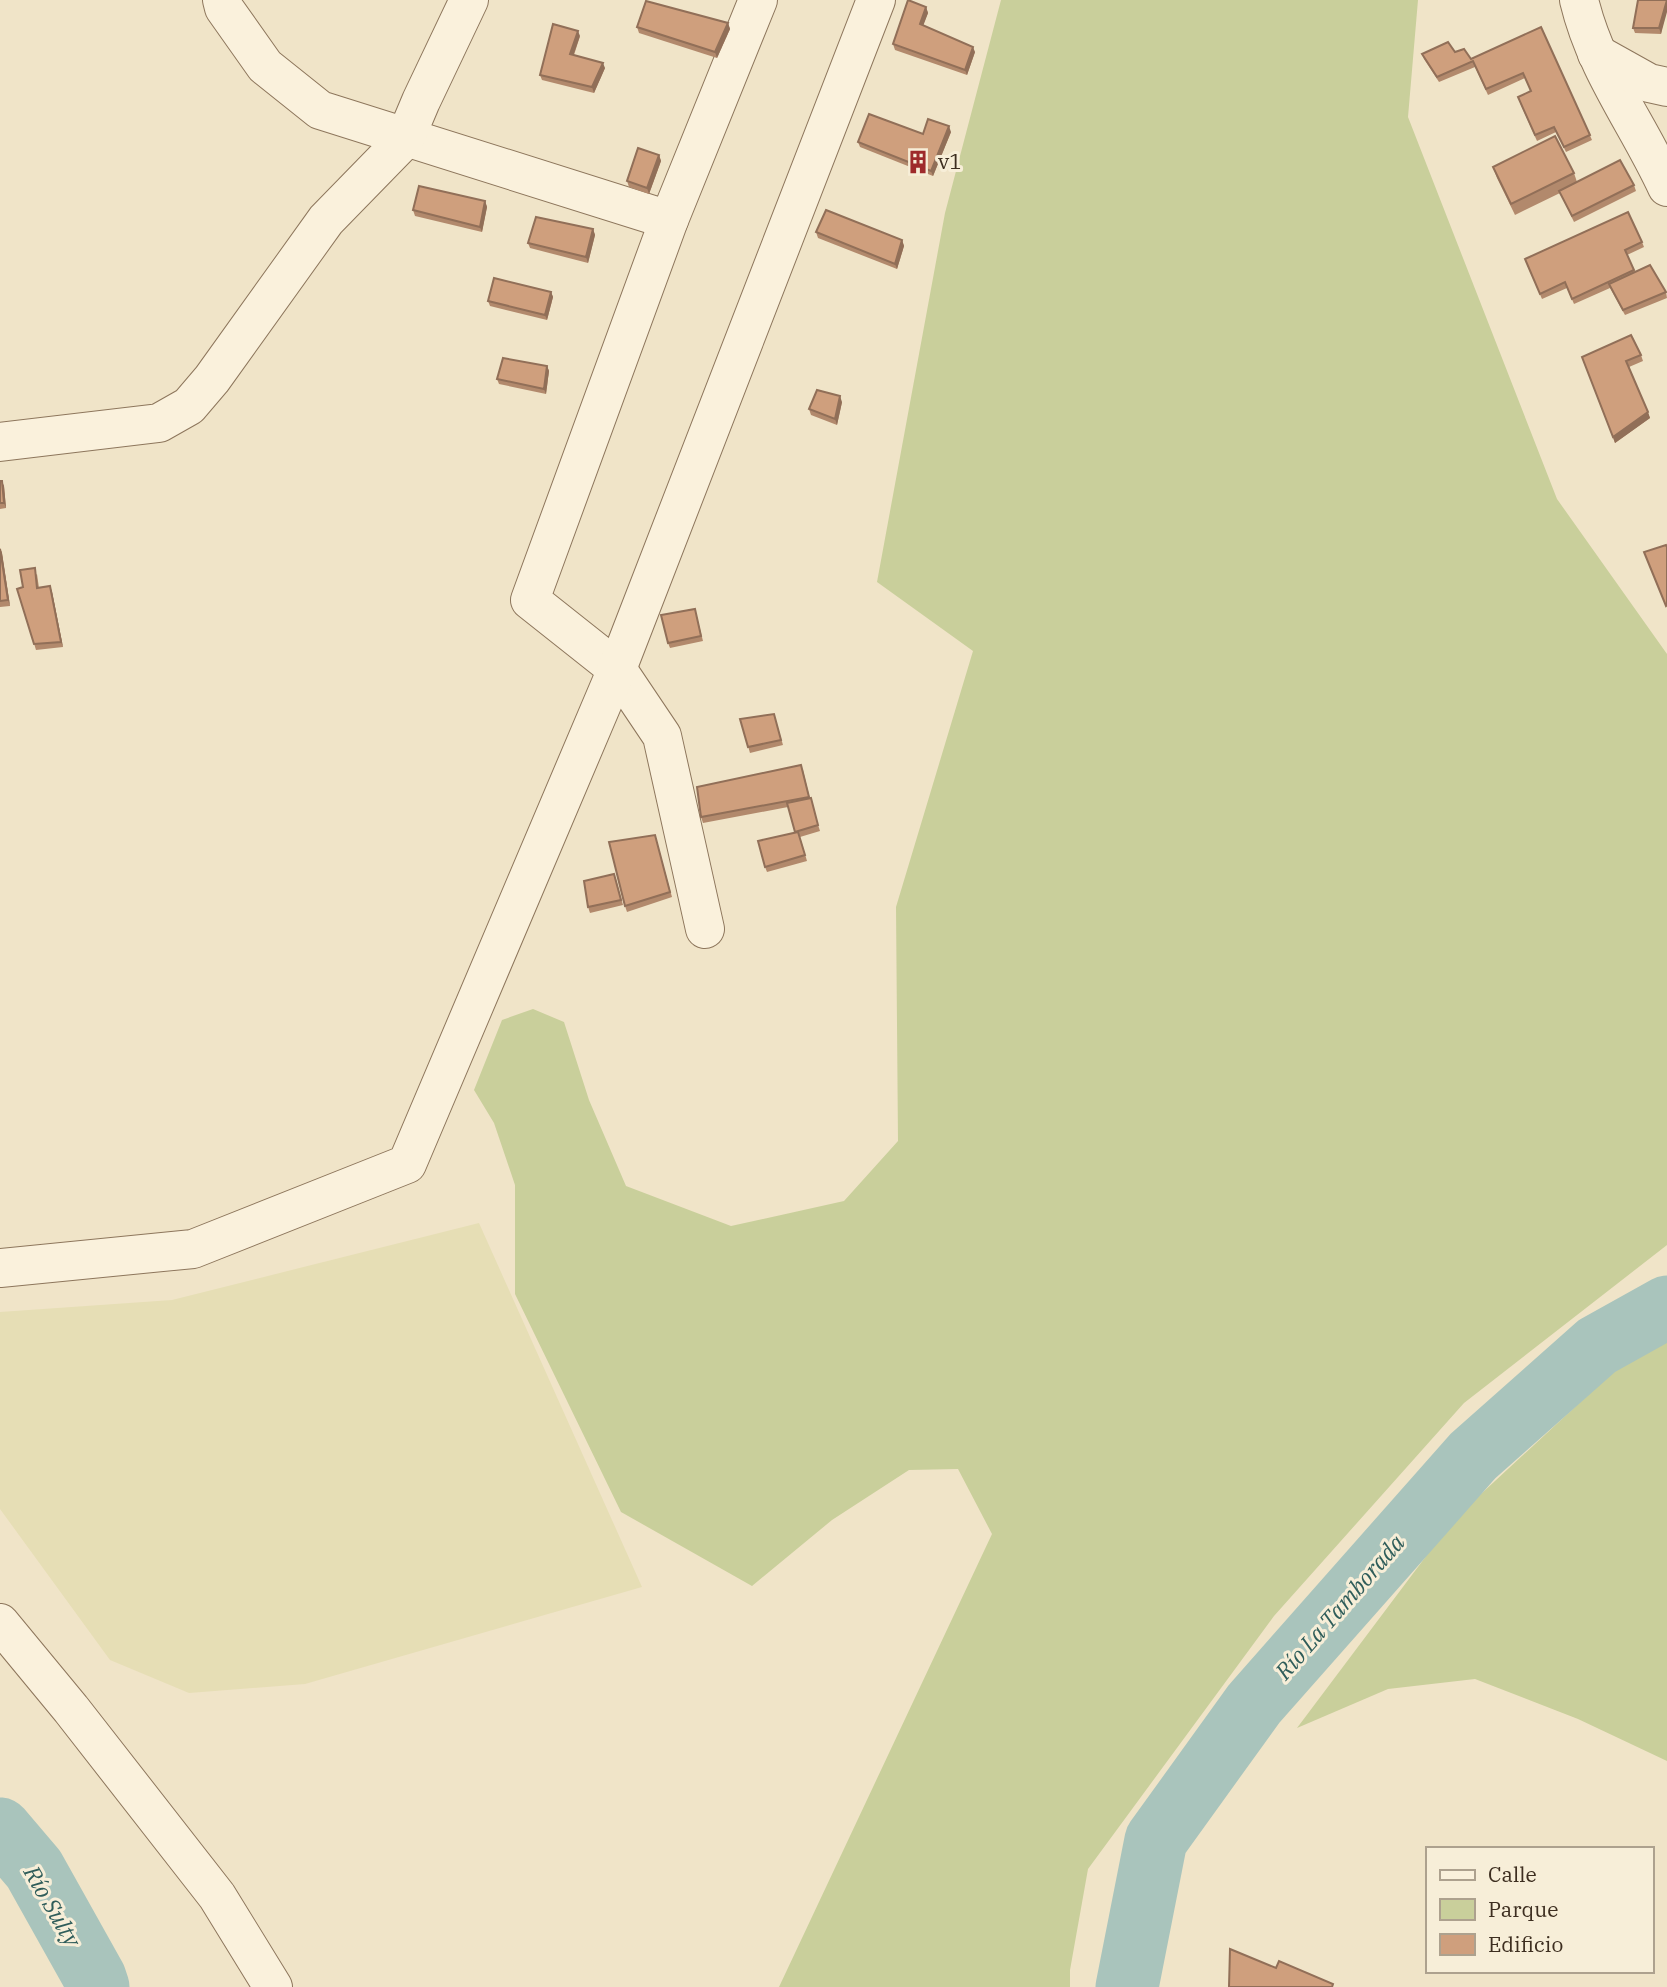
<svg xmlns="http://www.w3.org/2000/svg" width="1667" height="1987" font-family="'IBM Plex Serif',serif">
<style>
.farmland{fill:#e6deb5}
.green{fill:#c9cf9b}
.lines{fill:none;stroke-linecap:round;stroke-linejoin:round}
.river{stroke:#a9c4bc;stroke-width:63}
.minor-casing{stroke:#8d765c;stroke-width:40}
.minor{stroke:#faf1dc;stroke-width:38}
.wall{fill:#b2896c}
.shaded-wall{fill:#916f58}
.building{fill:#cf9f7d;stroke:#916f58;stroke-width:2}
.labels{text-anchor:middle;stroke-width:6;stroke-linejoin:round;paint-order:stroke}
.poi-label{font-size:21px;fill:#3d2e20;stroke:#f7eed8;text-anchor:start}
.water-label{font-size:23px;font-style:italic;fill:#2f5d5a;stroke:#f7eed8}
</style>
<rect width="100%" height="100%" fill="#f0e4c8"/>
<!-- farmland -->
<path class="farmland" d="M479,1223L642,1587L305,1684L189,1693L110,1660L0,1509V1312L172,1300Z"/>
<!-- green -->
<g class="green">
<path d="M1001,0H1418L1408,117L1557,499L1667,654V1245L1464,1403L1274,1616L1088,1869L1070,1970V1987H779L992,1534L958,1469L909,1470L832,1520L752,1586L621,1512L515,1294V1185L494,1123L474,1090L502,1020L533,1009L564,1022L589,1100L626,1186L731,1226L844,1201L898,1141L896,907L973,651L877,582L945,213Z"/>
<path d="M1667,1339V1761L1578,1719L1475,1679L1388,1689L1297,1728L1454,1519L1615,1370Z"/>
</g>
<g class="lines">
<!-- river -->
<g class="river">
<path d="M0,1829L34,1869L95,1978L98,1987"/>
<path d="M1127,1987L1156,1840L1254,1704L1473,1456L1597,1346L1667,1307"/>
</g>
<!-- minor casing -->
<g class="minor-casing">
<g id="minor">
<path d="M222,0L224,8L265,66L320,110L669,220"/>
<path d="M1579,0C1596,71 1637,122 1667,187"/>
<path d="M1597,54L1649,83L1667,87"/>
<path d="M0,442L159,423L189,406L212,379L326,220L405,139L421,101L469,0"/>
<path d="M705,929L662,736L617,669L530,600L669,220L758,0"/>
<path d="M0,1268L193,1249L407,1164L617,669L876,0"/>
<path d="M0,1623L71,1709L217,1896L273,1987"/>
</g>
</g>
<!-- minor -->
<use href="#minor" class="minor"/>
</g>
<!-- wall -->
<g class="wall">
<path d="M1667,0L1661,34L1635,33L1633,28Z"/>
<path d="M926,7L928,13L923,25L975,52L967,75L895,50L893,44Z"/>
<path d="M728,23L730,29L717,58L639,33L637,27Z"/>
<path d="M1541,27L1592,140L1566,152L1556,132L1537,141L1520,103L1531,92L1525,78L1488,95L1475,67L1439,82L1424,59L1422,54L1455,52L1471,59Z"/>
<path d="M580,36L574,55L605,68L594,93L542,80L540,75Z"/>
<path d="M951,132L933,176L860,147L858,142L923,134Z"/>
<path d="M659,155L661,161L649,194L629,187L627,181Z"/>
<path d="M1493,167L1574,173L1577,182L1634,185L1636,191L1574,222L1560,193L1515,215L1497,178Z"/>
<path d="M485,201L487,207L482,232L415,216L413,210Z"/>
<path d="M593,229L595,235L588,263L530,248L528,243Z"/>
<path d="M816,232L902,240L904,246L897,269L818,238Z"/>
<path d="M1642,242L1644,247L1627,255L1635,272L1666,292L1667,298L1625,315L1610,288L1574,304L1567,288L1542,299L1527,265Z"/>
<path d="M551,292L553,297L547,320L490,306L488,301Z"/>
<path d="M1641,355L1643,361L1629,367L1650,418L1615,443L1582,357Z"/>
<path d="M547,366L549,371L546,394L499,384L497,379Z"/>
<path d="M842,402L837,425L811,415L809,409Z"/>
<path d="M0,481L4,486L6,508L0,509Z"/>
<path d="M0,548L2,553L10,606L0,607Z"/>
<path d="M37,574L39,588L50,586L52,592L63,647L36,650L17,589L23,587Z"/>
<path d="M695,609L703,641L670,648L668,643Z"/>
<path d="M774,714L783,745L750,753L740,719Z"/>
<path d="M803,770L810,799L820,831L800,837L807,861L767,872L765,867L795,833L788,807L703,823L701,817Z"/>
<path d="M655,835L672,897L627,912L625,906Z"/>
<path d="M616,879L623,905L590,913L588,907Z"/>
</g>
<!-- shaded-wall -->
<g class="shaded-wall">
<path d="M1667,0V12L1661,34L1659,28Z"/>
<path d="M926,7L928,13L922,29L920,24Z"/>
<path d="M728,23L730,29L717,58L715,52Z"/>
<path d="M578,31L580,36L572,59L570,54Z"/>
<path d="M973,47L975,52L967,75L965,70Z"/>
<path d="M603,63L605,68L594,93L592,87Z"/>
<path d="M949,126L951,132L933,176L931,171Z"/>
<path d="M659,155L661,161L649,194L647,188Z"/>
<path d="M485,201L487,207L482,232L480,227Z"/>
<path d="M593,229L595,235L588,263L586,257Z"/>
<path d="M902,240L904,246L897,269L895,264Z"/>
<path d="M551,292L553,297L547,320L545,315Z"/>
<path d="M547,366L549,371L546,394L544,389Z"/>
<path d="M840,396L842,402L837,425L835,419Z"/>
<path d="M1648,412L1650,418L1615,443L1613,437Z"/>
<path d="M2,481L4,486L6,508L4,503Z"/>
<path d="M0,548L2,553L10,606L8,600Z"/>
<path d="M50,586L52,592L63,647L61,642Z"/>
</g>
<!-- building -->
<g class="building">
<path d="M908,0L926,7L920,24L973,47L965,70L893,44Z"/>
<path d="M1638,0H1667L1659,28H1633Z"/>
<path d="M646,1L728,23L715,52L637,27Z"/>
<path d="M553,24L578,31L570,54L603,63L592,87L540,75Z"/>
<path d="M1541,27L1590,135L1564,147L1554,127L1535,135L1518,97L1531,91L1523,73L1486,89L1473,61L1437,77L1422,54L1448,42L1455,52L1464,49L1471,59Z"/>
<path d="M869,114L923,134L928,119L949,126L931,171L858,142Z"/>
<path d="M1555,136L1574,173L1511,204L1493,167Z"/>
<path d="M638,148L659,155L647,188L627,181Z"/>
<path d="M1620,160L1634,185L1572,216L1559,191Z"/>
<path d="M419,186L485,201L480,227L413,210Z"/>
<path d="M826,210L902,240L895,264L816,232Z"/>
<path d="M1628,212L1642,242L1625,250L1634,270L1572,299L1565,282L1540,294L1525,259Z"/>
<path d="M536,217L593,229L586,257L528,243Z"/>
<path d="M1650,265L1666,292L1623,310L1609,284Z"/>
<path d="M494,278L551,292L545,315L488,301Z"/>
<path d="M1631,335L1641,355L1626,361L1648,412L1613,437L1582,357Z"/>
<path d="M503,358L547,366L544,389L497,379Z"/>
<path d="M817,390L840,396L835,419L809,409Z"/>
<path d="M0,481H2L4,503H0Z"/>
<path d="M1666,545L1667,547V605L1666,606L1644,552Z"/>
<path d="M0,549L8,600L0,601Z"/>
<path d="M35,568L37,588L50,586L61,642L34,644L17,589L23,587L20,570Z"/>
<path d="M695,609L701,636L668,643L661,615Z"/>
<path d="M774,714L781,740L748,747L740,719Z"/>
<path d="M801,765L809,797L701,817L697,787Z"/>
<path d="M811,798L818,825L795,832L787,803Z"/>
<path d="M798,832L805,855L765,867L758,841Z"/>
<path d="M655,835L670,892L625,906L609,842Z"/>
<path d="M614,874L621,900L588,907L584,881Z"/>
<path d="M1230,1949L1276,1968L1279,1961L1333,1984L1332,1987H1229Z"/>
</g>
<!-- icons -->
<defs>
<g id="building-bare" transform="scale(1.89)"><path d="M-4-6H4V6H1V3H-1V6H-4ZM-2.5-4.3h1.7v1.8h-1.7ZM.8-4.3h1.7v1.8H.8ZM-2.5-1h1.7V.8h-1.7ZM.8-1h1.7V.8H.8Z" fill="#9e2a2b" stroke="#f7eed8" stroke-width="2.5" paint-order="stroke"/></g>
</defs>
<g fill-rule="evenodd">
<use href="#building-bare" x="918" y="162"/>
</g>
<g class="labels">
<!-- poi labels -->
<g class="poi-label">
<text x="938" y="169">v1</text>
</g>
<!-- water labels -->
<g class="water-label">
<text transform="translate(1340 1607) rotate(-49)" y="8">Río La Tamborada</text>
<text transform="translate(52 1906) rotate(60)" y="8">Río Sulty</text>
</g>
</g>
<!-- legend -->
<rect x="1426" y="1847" width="228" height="126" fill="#f7eed8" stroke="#ada18e" stroke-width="2"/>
<rect x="1440" y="1870" width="35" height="10" fill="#faf1dc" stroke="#ada18e" stroke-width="2"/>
<text x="1488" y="1882" font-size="21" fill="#3d2e20">Calle</text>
<rect x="1440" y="1899" width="35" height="21" fill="#c9cf9b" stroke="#ada18e" stroke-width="2"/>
<text x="1488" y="1917" font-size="21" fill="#3d2e20">Parque</text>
<rect x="1440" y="1934" width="35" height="21" fill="#cf9f7d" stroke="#ada18e" stroke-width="2"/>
<text x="1488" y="1952" font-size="21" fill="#3d2e20">Edificio</text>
</svg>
